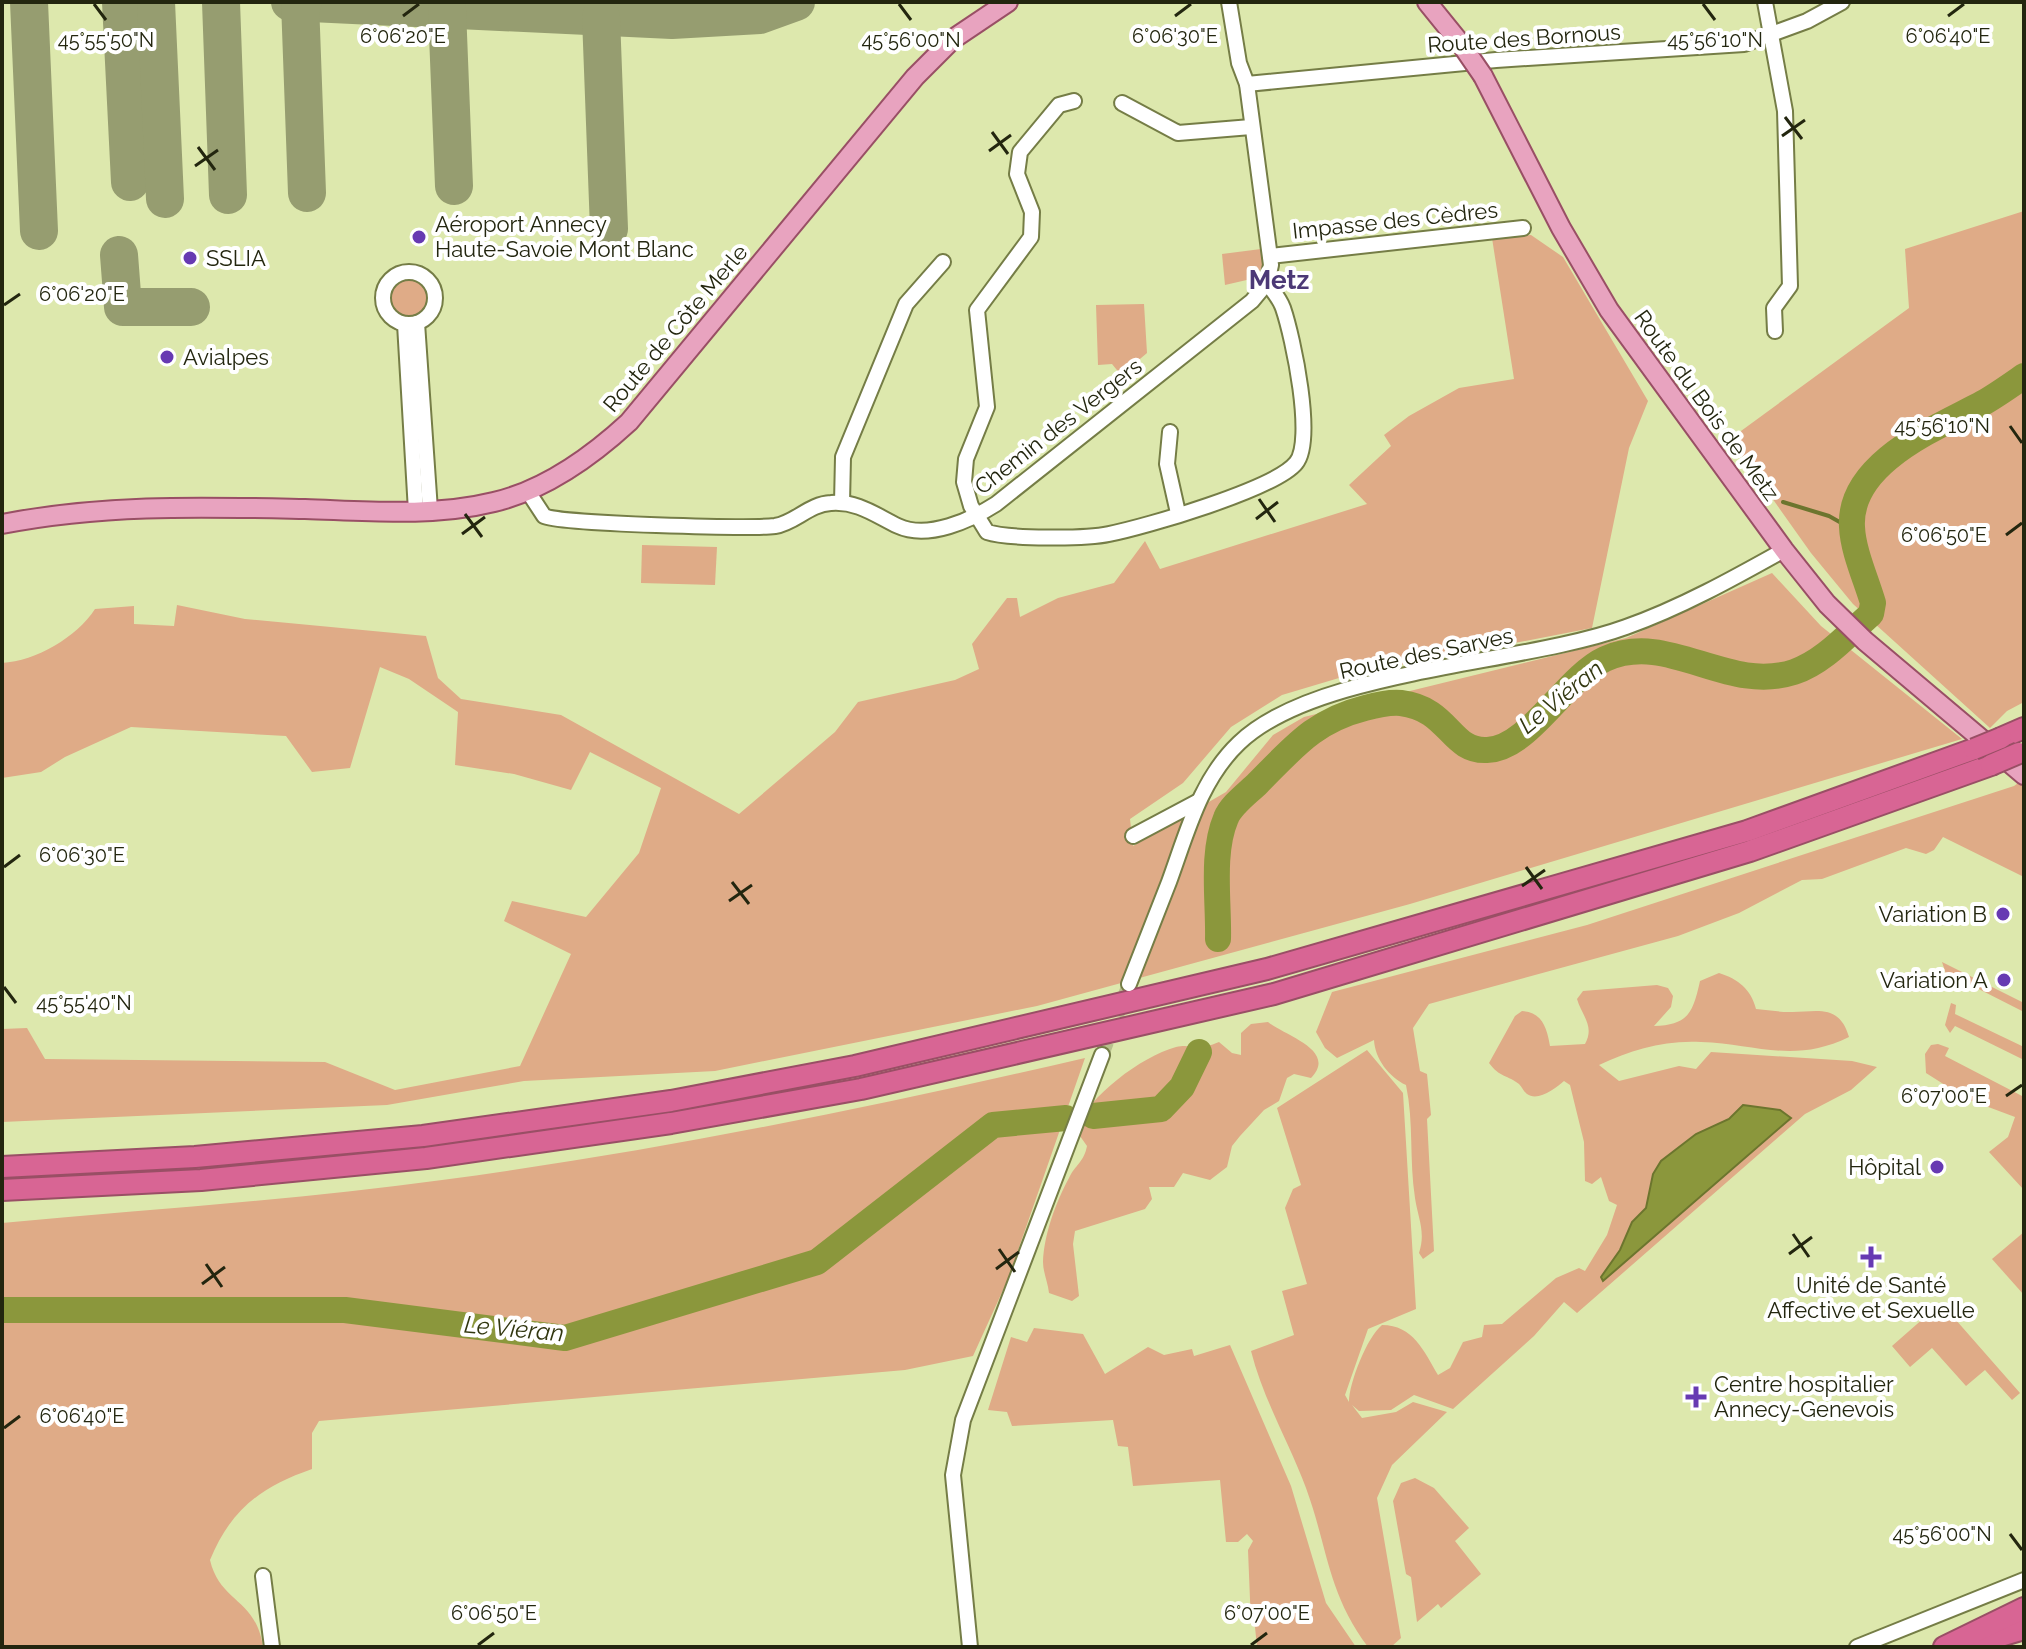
<svg xmlns="http://www.w3.org/2000/svg" width="2026" height="1649" font-family="Raleway,sans-serif">
<style>
.green{fill:#dfab87}
.water{fill:#8b973c;stroke:#6c752e;stroke-width:2}
.lines{fill:none;stroke-linecap:round;stroke-linejoin:round}
.stream{stroke:#6c752e;stroke-width:4}
.river{stroke:#8b973c;stroke-width:26}
.taxiway{stroke:#969d70;stroke-width:38}
.minor-tunnel{stroke:#b8c18d;stroke-width:14;stroke-dasharray:14 7;stroke-linecap:butt}
.minor-casing{stroke:#757d46;stroke-width:18}
.major-casing{stroke:#994f65;stroke-width:22}
.highway-casing{stroke:#994f65;stroke-width:24}
.minor{stroke:#fff;stroke-width:14}
.major{stroke:#e8a3bf;stroke-width:18}
.highway{stroke:#d86594;stroke-width:20}
.major-bridge-casing{stroke:#994f65;stroke-width:22;stroke-linecap:butt}
.highway-bridge-casing{stroke:#994f65;stroke-width:24;stroke-linecap:butt}
.major-bridge{stroke:#e8a3bf;stroke-width:18}
.highway-bridge{stroke:#d86594;stroke-width:20}
.ticks{fill:none;stroke:#23260f;stroke-width:3}
.poi-dot{fill:#673ab2;stroke:#fff;stroke-width:3}
.labels{text-anchor:middle;stroke-width:8;stroke-linejoin:round;paint-order:stroke}
.street-label{font-size:22px;fill:#23260f;stroke:#fff}
.poi-label{font-size:22px;fill:#23260f;stroke:#fff;text-anchor:start}
.water-label{font-size:24px;font-style:italic;fill:#323710;stroke:#fff}
.quarter-label{font-size:26px;font-weight:bold;fill:#4c3976;stroke:#fff}
.ticks-label{font-size:20px;text-anchor:middle;fill:#23260f;stroke:#fff;stroke-width:8;stroke-linejoin:round;paint-order:stroke}
</style>
<rect width="100%" height="100%" fill="#dde8ad"/>
<!-- green -->
<g class="green">
<path d="M2024,211V702L2007,711L1990,728L1853,604L1811,553L1730,439L1909,308L1905,249Z"/>
<path d="M1531,235L1563,257L1648,401L1629,448L1592,628L1349,675L1282,695L1231,727L1183,783L1130,819L1133,846L1226,792L1273,735L1304,717L1626,638L1772,573L1821,626L1962,739L1410,904L1037,1006L715,1071L524,1081L387,1105L2,1122V1029L27,1028L45,1059L325,1062L395,1090L520,1066L571,954L504,921L512,901L586,917L639,853L661,788L590,752L571,790L514,774L455,765L458,712L409,679L380,667L350,768L312,772L286,736L131,727L65,757L41,772L2,778V663C36,661 77,637 95,609L134,606V624L174,626L177,605L245,619L426,636L438,678L461,699L561,715L739,814L835,732L858,702L955,680L979,669L972,644L1007,598H1017L1020,617L1058,598L1114,583L1145,541L1160,569L1367,504L1349,485L1391,446L1384,435L1409,416L1459,388L1514,379L1492,238Z"/>
<path d="M1261,249L1263,267L1251,279L1225,285L1222,254Z"/>
<circle cx="409" cy="299" r="20"/>
<path d="M1144,304L1147,353L1121,375L1112,364L1098,365L1096,305Z"/>
<path d="M642,545L717,547L715,585L641,583Z"/>
<path d="M2024,779V877L1943,837L1934,850L1926,854L1906,848L1822,879L1802,880L1739,913L1678,936L1429,1004L1413,1028L1420,1071L1427,1074L1431,1115L1427,1119L1434,1251L1423,1259L1419,1253C1426,1232 1418,1218 1415,1198C1409,1160 1414,1123 1406,1085C1389,1077 1375,1059 1374,1040L1337,1058L1325,1048L1316,1032L1332,992L1587,925L2014,786Z"/>
<path d="M1942,962L2024,1003V1012L1959,979L1956,984L1948,980Z"/>
<path d="M1719,973C1738,979 1751,989 1756,1009C1767,1010 1778,1012 1789,1012C1814,1013 1839,1002 1849,1037C1794,1064 1756,1044 1701,1042C1663,1040 1632,1050 1599,1065L1619,1081L1679,1066L1696,1069L1711,1052L1852,1061L1877,1067L1851,1090L1805,1114L1577,1313L1564,1302L1534,1336L1453,1409L1414,1395L1391,1410L1359,1411L1352,1405L1362,1418L1396,1412L1413,1402L1447,1412L1392,1465L1377,1498L1401,1638L1391,1647H1368C1327,1592 1328,1548 1306,1488C1289,1442 1263,1399 1251,1351L1294,1335L1282,1291L1307,1284L1285,1208L1293,1189L1301,1185L1277,1108L1367,1050L1403,1093L1416,1309L1368,1329L1345,1395L1349,1402C1349,1383 1367,1337 1382,1325C1413,1325 1424,1351 1438,1375L1450,1368L1463,1342L1482,1337L1484,1325L1502,1324L1556,1278L1579,1268L1585,1271L1607,1235L1617,1205L1609,1201L1601,1177L1592,1184L1585,1181L1584,1142L1570,1085L1564,1081C1556,1088 1538,1102 1527,1094C1524,1092 1522,1087 1519,1084C1508,1075 1500,1078 1489,1063L1515,1016L1522,1011C1542,1012 1547,1028 1550,1046L1585,1044C1595,1026 1582,1016 1577,999L1583,991L1657,985L1668,988L1673,996L1671,1007L1654,1026C1689,1025 1693,1012 1700,981Z"/>
<path d="M1951,1003L1956,1005L1955,1014L2024,1047V1060L1955,1026L1950,1033L1945,1025Z"/>
<path d="M1268,1022C1285,1036 1338,1050 1311,1078L1294,1074L1287,1078L1279,1101L1264,1110L1240,1136L1232,1146L1227,1167L1210,1180L1183,1173L1174,1187H1149L1152,1199L1145,1209L1075,1231L1073,1244L1079,1296L1072,1301L1049,1293C1048,1283 1043,1272 1043,1262C1044,1234 1056,1202 1069,1178C1075,1165 1084,1162 1087,1146L1075,1129C1090,1096 1140,1057 1176,1047C1192,1043 1196,1052 1219,1042L1232,1053L1241,1055V1033L1251,1024Z"/>
<path d="M1938,1044L1949,1048L1945,1056L2024,1097V1190L1989,1152L2008,1137L2015,1117L1967,1099L1926,1073L1925,1054L1931,1045Z"/>
<path d="M1085,1058L1008,1279L973,1356L905,1370L319,1421L312,1433V1469C261,1487 231,1509 210,1560C220,1603 256,1598 263,1647H2V1223C149,1209 297,1200 442,1180C659,1151 873,1107 1085,1058Z"/>
<path d="M2024,1232V1295L1992,1259Z"/>
<path d="M1941,1303L2020,1393L2012,1400L1985,1370L1966,1386L1932,1348L1910,1367L1892,1346Z"/>
<path d="M1034,1328L1083,1334L1105,1374L1148,1347L1164,1355L1192,1349L1194,1356L1230,1345L1291,1486L1326,1603L1356,1647H1257L1255,1627L1251,1624L1248,1550L1253,1541L1247,1534L1238,1542H1226L1220,1480L1133,1486L1128,1447L1118,1446L1113,1420L1012,1426L1007,1412L988,1410L1011,1337L1027,1342Z"/>
<path d="M1415,1478L1434,1488L1469,1528L1455,1541L1481,1574L1441,1608L1438,1604L1417,1622L1411,1577L1406,1574L1393,1501L1401,1483Z"/>
</g>
<!-- water -->
<path class="water" d="M1743,1105L1780,1110L1791,1118L1603,1281L1601,1277L1620,1250L1632,1222L1646,1208L1653,1174L1661,1161L1696,1134L1729,1119Z"/>
<g class="lines">
<!-- stream -->
<path class="stream" d="M1783,502L1829,516L1852,529"/>
<!-- river -->
<g class="river">
<path d="M1218,939C1219,902 1211,853 1226,818C1231,805 1248,793 1258,783C1294,747 1314,721 1365,708C1376,705 1390,702 1401,703C1450,709 1450,752 1487,750C1529,749 1566,677 1605,659C1669,630 1726,694 1794,672C1824,662 1848,634 1871,614L1873,603C1866,579 1853,551 1852,527C1848,462 1939,427 1983,403C1997,395 2011,385 2024,376"/>
<path d="M1093,1116L1161,1109L1182,1087L1199,1052"/>
<path d="M2,1310H345L565,1338L817,1262L993,1125L1066,1118"/>
</g>
<!-- taxiway -->
<g class="taxiway">
<path d="M29,2L39,231"/>
<path d="M121,2L130,182"/>
<path d="M156,2L165,199"/>
<path d="M221,2L228,195"/>
<path d="M290,2L672,20L760,15L796,2"/>
<path d="M303,2H300L307,193"/>
<path d="M447,9L454,186"/>
<path d="M601,17L609,229"/>
<path d="M119,255L123,307H191"/>
</g>
<!-- minor-tunnel -->
<path class="minor-tunnel" d="M1102,1055L1129,984"/>
<!-- minor casing -->
<g class="minor-casing">
<g id="minor">
<path d="M1765,2L1785,111L1790,286L1774,308L1775,331"/>
<path d="M1247,84L1496,60L1744,44L1807,21L1842,2"/>
<path d="M1074,101L1059,105L1020,152L1017,174L1032,212L1031,237L977,310L987,407L966,459L964,482L971,506L987,532C1008,539 1086,539 1109,534C1145,527 1275,489 1296,463C1315,441 1293,337 1283,308C1280,299 1273,291 1267,283"/>
<path d="M1122,103L1178,133L1251,127"/>
<path d="M1270,256L1523,228"/>
<circle cx="409" cy="298" r="26"/>
<path d="M417,323L430,510"/>
<path d="M405,324L416,511"/>
<path d="M1170,432L1167,464L1178,513"/>
<path d="M527,490L544,516C560,524 751,529 775,526C795,523 809,504 831,503C858,501 875,515 898,526C928,540 971,520 996,504L1252,301L1267,283L1271,265L1247,84L1239,63L1229,2"/>
<path d="M842,503L843,457L906,304L943,262"/>
<path d="M1133,836L1197,802"/>
<path d="M1129,984C1142,950 1156,916 1169,882C1187,833 1200,780 1239,743C1316,669 1522,665 1626,627C1680,608 1734,578 1784,550"/>
<path d="M263,1576L272,1647"/>
<path d="M970,1647L953,1475L963,1420L1102,1055"/>
<path d="M1857,1647L2024,1580"/>
</g>
</g>
<!-- major casing -->
<g class="major-casing">
<g id="major">
<path d="M1427,2L1461,44"/>
<path d="M1483,76L1561,228L1609,310L1784,550L1827,604L1865,641L2024,775"/>
<path d="M2,524C104,504 202,507 305,509C367,511 433,517 494,502C545,490 591,457 629,422L915,77L953,39L1008,2"/>
</g>
</g>
<!-- highway casing -->
<g class="highway-casing">
<g id="highway">
<path d="M2001,738L2024,728"/>
<path d="M2,1167L195,1157L423,1136L671,1101L855,1066L1267,969L1747,831L1974,749"/>
<path d="M2,1190L201,1180L426,1158L671,1123L861,1089L1274,994L1750,851L1991,765"/>
<path d="M1970,1645L2024,1629"/>
<path d="M1944,1647L2024,1608"/>
</g>
</g>
<!-- minor -->
<use href="#minor" class="minor"/>
<!-- major -->
<use href="#major" class="major"/>
<!-- highway -->
<use href="#highway" class="highway"/>
<!-- major-bridge casing -->
<g class="major-bridge-casing">
<path id="major-bridge" d="M1461,44L1483,76"/>
</g>
<!-- highway-bridge casing -->
<g class="highway-bridge-casing">
<g id="highway-bridge">
<path d="M1974,749L2001,738"/>
<path d="M1991,765L2019,753"/>
</g>
</g>
<!-- major-bridge -->
<use href="#major-bridge" class="major-bridge"/>
<!-- highway-bridge -->
<use href="#highway-bridge" class="highway-bridge"/>
</g>
<!-- ticks -->
<path class="ticks" d="M94,4L106,20M899,4L911,20M1703,4L1715,20M403,16L419,4M1175,16L1191,4M1948,16L1964,4M1785,117L1802,139M992,132L1008,154M1782,136L1805,120M198,147L215,170M989,151L1011,135M195,166L218,150M4,305L20,294M2010,426L2022,443M1259,499L1275,522M465,514L482,537M1256,519L1278,502M462,534L485,517M2006,535L2022,523M4,867L20,855M1526,867L1542,889M732,882L749,904M1522,886L1545,870M729,901L752,885M4,987L16,1003M2006,1096L2022,1085M1793,1234L1809,1257M999,1249L1015,1272M1789,1254L1812,1237M206,1264L222,1287M996,1269L1019,1252M202,1284L225,1267M4,1428L20,1416M2010,1534L2022,1550M478,1645L494,1633M1251,1645L1267,1633"/>
<!-- markers -->
<g class="poi-dot">
<circle cx="419" cy="237" r="8"/>
<circle cx="190" cy="258" r="8"/>
<circle cx="167" cy="357" r="8"/>
<circle cx="2003" cy="914" r="8"/>
<circle cx="2004" cy="980" r="8"/>
<circle cx="1937" cy="1167" r="8"/>
<path d="M1867 1245h8v8h8v8h-8v8h-8v-8h-8v-8h8z"/>
<path d="M1692 1385h8v8h8v8h-8v8h-8v-8h-8v-8h8z"/>
</g>
<g class="labels">
<!-- street labels -->
<g class="street-label">
<text transform="translate(1524 38) rotate(-4)" y="8">Route des Bornous</text>
<text transform="translate(1395 220) rotate(-6)" y="8">Impasse des Cèdres</text>
<text transform="translate(675 328) rotate(-50)" y="8">Route de Côte Merle</text>
<text transform="translate(1707 405) rotate(54)" y="8">Route du Bois de Metz</text>
<text transform="translate(1058 426) rotate(-38)" y="8">Chemin des Vergers</text>
<text transform="translate(1426 653) rotate(-12)" y="8">Route des Sarves</text>
</g>
<!-- poi labels -->
<g class="poi-label">
<text x="435" y="232">Aéroport Annecy<tspan x="435" dy="25">Haute-Savoie Mont Blanc</tspan></text>
<text x="206" y="266">SSLIA</text>
<text x="183" y="365">Avialpes</text>
<text x="1987" y="922" text-anchor="end">Variation B</text>
<text x="1988" y="988" text-anchor="end">Variation A</text>
<text x="1921" y="1175" text-anchor="end">Hôpital</text>
<text x="1871" y="1293" text-anchor="middle">Unité de Santé<tspan x="1871" dy="25">Affective et Sexuelle</tspan></text>
<text x="1714" y="1392">Centre hospitalier<tspan x="1714" dy="25">Annecy-Genevois</tspan></text>
</g>
<!-- water labels -->
<g class="water-label">
<text transform="translate(1561 697) rotate(-39)" y="8">Le Viéran</text>
<text transform="translate(514 1329) rotate(5)" y="8">Le Viéran</text>
</g>
<!-- quarter labels -->
<g class="quarter-label">
<text x="1279" y="289">Metz</text>
</g>
</g>
<g class="ticks-label">
<text x="1175" y="43">6°06'30"E</text>
<text x="1948" y="43">6°06'40"E</text>
<text x="403" y="43">6°06'20"E</text>
<text x="106" y="47">45°55'50"N</text>
<text x="911" y="47">45°56'00"N</text>
<text x="1715" y="47">45°56'10"N</text>
<text x="82" y="301">6°06'20"E</text>
<text x="1942" y="433">45°56'10"N</text>
<text x="1944" y="542">6°06'50"E</text>
<text x="82" y="862">6°06'30"E</text>
<text x="84" y="1010">45°55'40"N</text>
<text x="1944" y="1103">6°07'00"E</text>
<text x="82" y="1423">6°06'40"E</text>
<text x="1942" y="1541">45°56'00"N</text>
<text x="494" y="1620">6°06'50"E</text>
<text x="1267" y="1620">6°07'00"E</text>
</g>
<!-- border -->
<rect width="2026" height="1649" fill="none" stroke="#23260f" stroke-width="8"/>
</svg>
